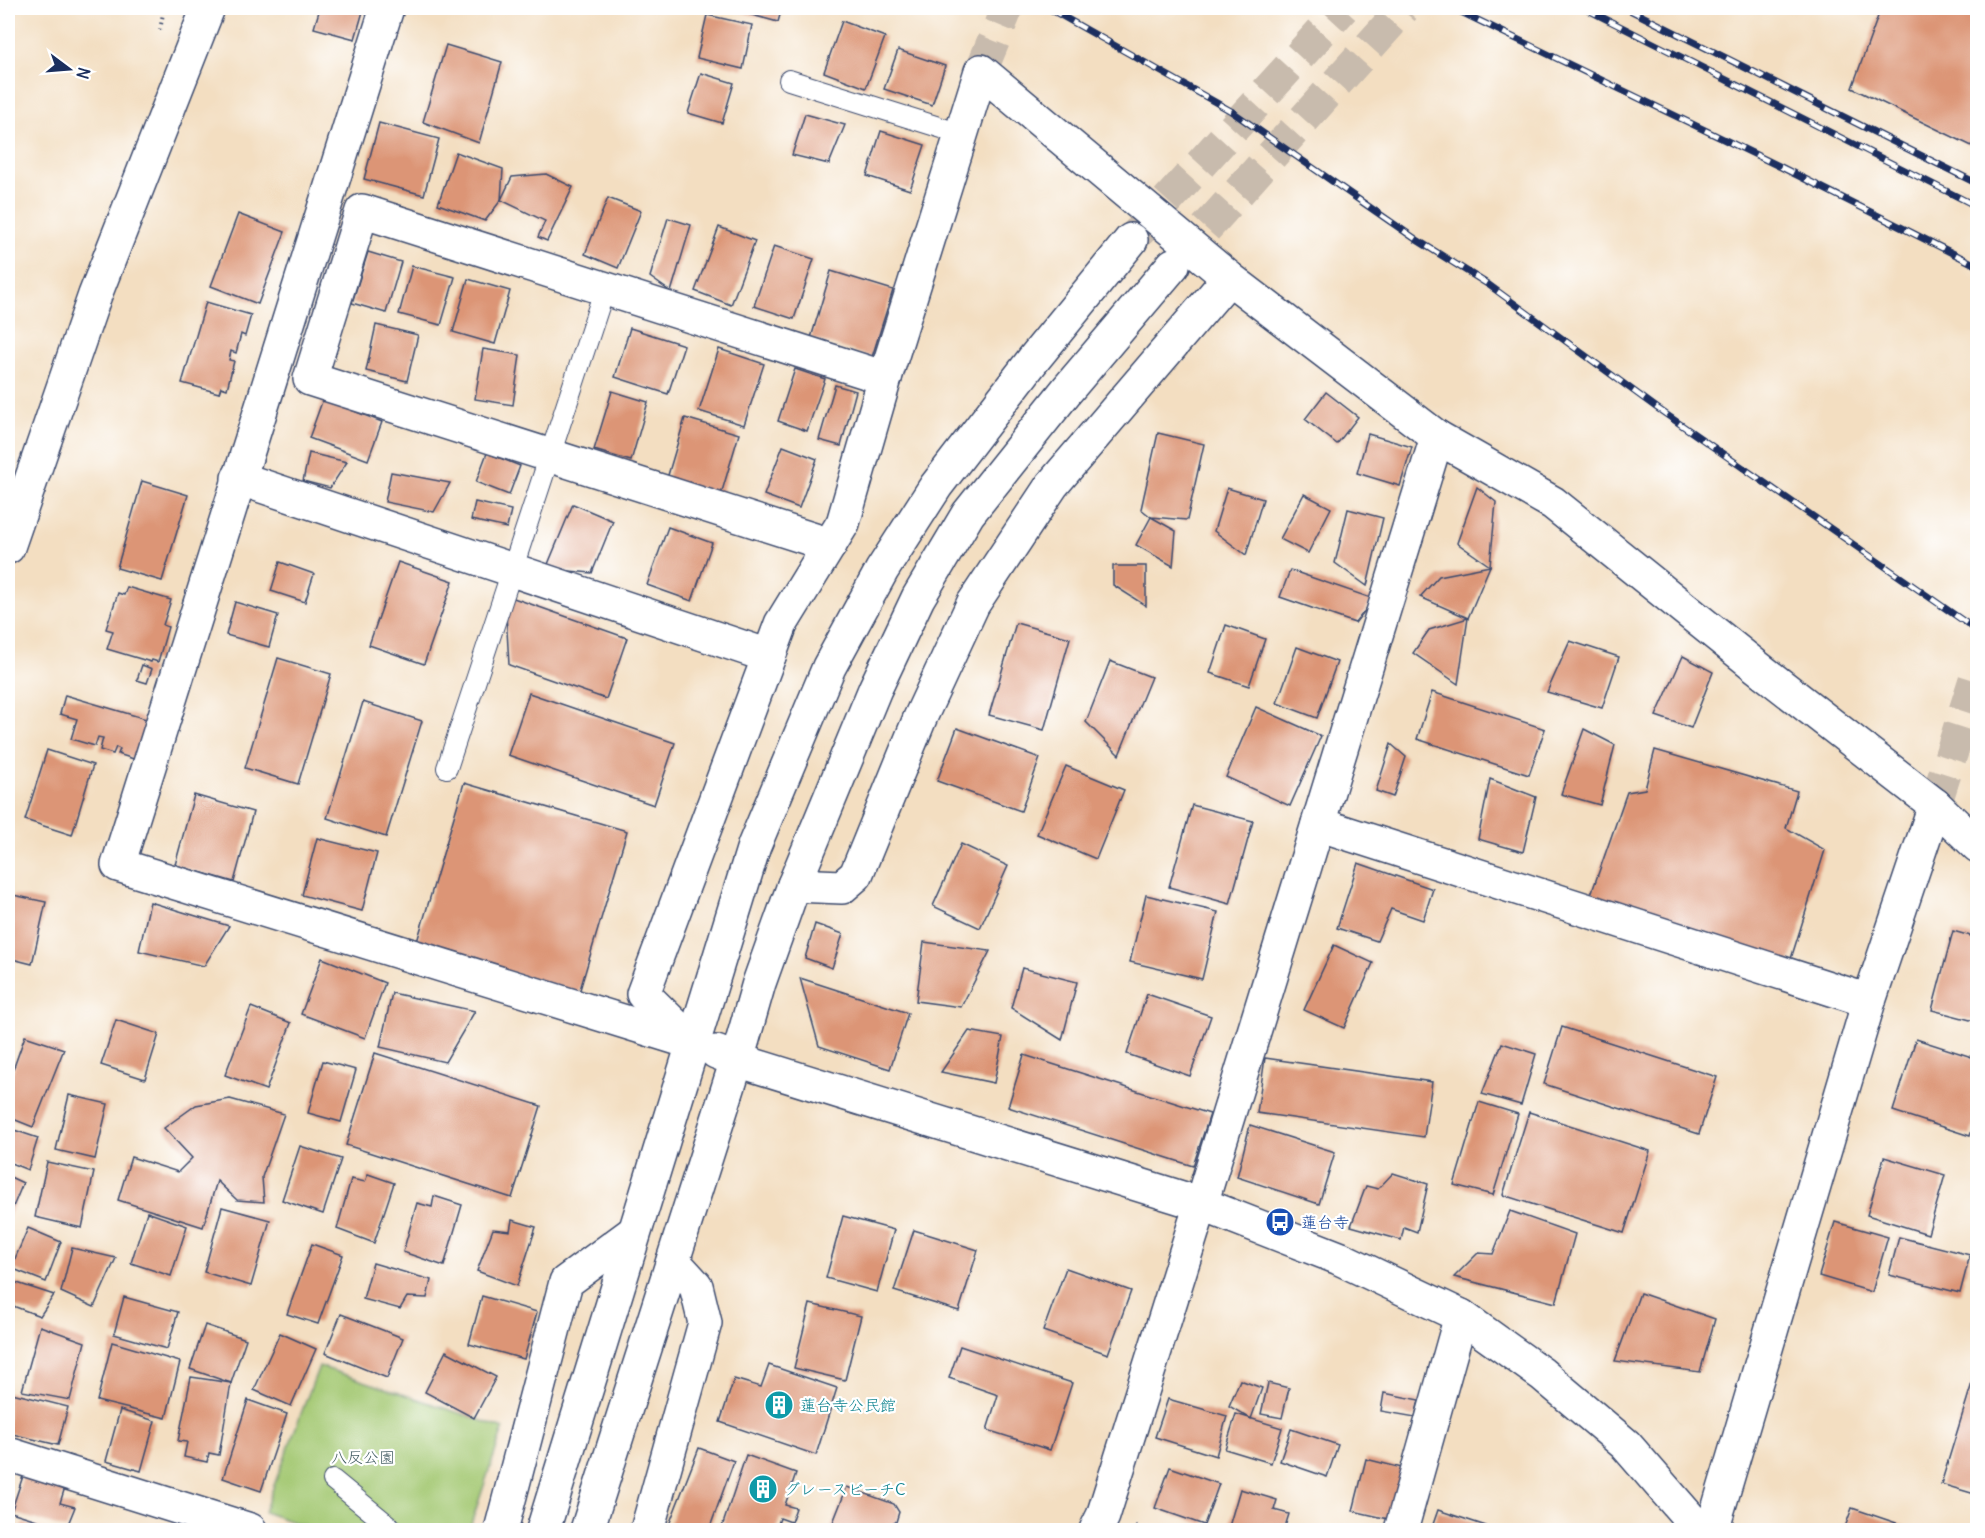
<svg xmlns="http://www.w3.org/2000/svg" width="1985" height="1538" font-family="Delius,'Klee One',sans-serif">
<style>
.green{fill:#a3c871;stroke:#5f7c68;stroke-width:1.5}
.building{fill:#dc9576}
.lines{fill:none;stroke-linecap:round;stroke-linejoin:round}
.minor-tunnel{stroke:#c8bbad;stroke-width:33;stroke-dasharray:33 16;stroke-linecap:butt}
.tertiary-tunnel{stroke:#c8bbad;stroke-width:33;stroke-dasharray:33 16;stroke-linecap:butt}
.service-casing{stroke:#3b496d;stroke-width:22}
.minor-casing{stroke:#3b496d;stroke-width:36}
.tertiary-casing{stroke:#3b496d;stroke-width:36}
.path{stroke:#3b496d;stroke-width:4;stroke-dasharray:1.5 4.5;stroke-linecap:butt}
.service{stroke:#fff;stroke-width:20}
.minor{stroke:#fff;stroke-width:33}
.tertiary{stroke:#fff;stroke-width:33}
.rail-casing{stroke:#1b2f5e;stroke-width:7}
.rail{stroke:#fff;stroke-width:4.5;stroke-dasharray:14;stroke-linecap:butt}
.labels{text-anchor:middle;stroke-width:4.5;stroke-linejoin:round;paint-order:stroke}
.transit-label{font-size:16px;fill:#164399;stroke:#fff;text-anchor:start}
.culture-label{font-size:16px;fill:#0d838f;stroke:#fff;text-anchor:start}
.park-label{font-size:16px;fill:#445d64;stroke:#fff}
</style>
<rect width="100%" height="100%" fill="#fff"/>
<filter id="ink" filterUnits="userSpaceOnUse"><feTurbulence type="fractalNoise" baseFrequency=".0167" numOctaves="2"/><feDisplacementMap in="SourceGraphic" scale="12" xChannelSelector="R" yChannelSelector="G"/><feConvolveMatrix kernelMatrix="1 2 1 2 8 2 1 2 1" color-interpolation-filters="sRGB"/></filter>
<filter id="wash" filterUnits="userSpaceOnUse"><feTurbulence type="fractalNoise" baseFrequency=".008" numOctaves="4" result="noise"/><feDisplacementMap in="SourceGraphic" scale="24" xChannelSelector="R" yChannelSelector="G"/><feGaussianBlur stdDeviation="1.35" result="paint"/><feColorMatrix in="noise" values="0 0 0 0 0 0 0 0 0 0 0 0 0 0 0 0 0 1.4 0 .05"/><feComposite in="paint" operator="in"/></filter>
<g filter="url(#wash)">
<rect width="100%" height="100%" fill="#f3dec1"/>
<!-- green -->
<path class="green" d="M319,1366L474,1418L503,1429L469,1530H316L264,1512Z"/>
<g id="blocks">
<!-- building -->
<g class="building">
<path d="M320,8H364L355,39L314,28Z"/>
<path d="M726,8H782L778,22Z"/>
<path d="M1881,8H1978V149L1852,88Z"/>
<path d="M707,15L752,25L743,69L697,58Z"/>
<path d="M842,21L885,37L866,88L824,72Z"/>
<path d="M446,45L502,62L479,143L423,122Z"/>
<path d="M898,50L945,66L932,105L884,89Z"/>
<path d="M701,73L734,83L722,123L688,113Z"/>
<path d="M805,114L845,125L829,164L792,155Z"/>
<path d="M379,123L439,139L424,195L364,179Z"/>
<path d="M881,131L925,145L910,190L867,176Z"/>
<path d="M456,152L503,169L501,200L485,221L438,204Z"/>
<path d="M546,174L573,187L547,241L538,237L545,221L501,200L512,177Z"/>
<path d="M608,198L641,211L618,268L585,254Z"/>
<path d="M238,214L285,232L258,304L211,286Z"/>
<path d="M668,218L691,225L671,292L650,277Z"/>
<path d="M719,227L755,241L731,305L695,291Z"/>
<path d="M774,246L814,259L794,319L754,306Z"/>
<path d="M368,252L401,262L386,313L352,303Z"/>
<path d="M412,266L455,277L441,325L399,314Z"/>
<path d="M831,271L893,290L872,357L811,338Z"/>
<path d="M468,279L510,291L495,344L453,332Z"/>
<path d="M206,302L251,315L245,336L241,334L236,353L231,351L229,360L234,361L227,389L221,387L219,393L182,383Z"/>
<path d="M376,325L418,335L407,381L366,371Z"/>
<path d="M630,328L684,345L668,394L615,377Z"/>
<path d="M483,349L520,355L513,405L475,399Z"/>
<path d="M719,349L764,364L744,425L699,411Z"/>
<path d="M795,369L825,379L807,431L778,421Z"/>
<path d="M835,385L856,391L841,446L819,440Z"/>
<path d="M612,391L648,402L631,461L594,450Z"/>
<path d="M1326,392L1358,417L1337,444L1305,419Z"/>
<path d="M323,399L382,422L368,460L309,438Z"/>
<path d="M685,418L739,434L720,498L666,482Z"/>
<path d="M1158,433L1204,444L1187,520L1151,517L1141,509Z"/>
<path d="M1368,434L1412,447L1400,486L1357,473Z"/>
<path d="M783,446L817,459L799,508L764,495Z"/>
<path d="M309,453L347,462L330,488L303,481Z"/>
<path d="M487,453L520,466L509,495L476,482Z"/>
<path d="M391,472L450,483L434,512L385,502Z"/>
<path d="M142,481L188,495L162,581L117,568Z"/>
<path d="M1477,487L1496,502L1490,566L1457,543Z"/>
<path d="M1227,488L1263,499L1246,555L1214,531Z"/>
<path d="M1304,494L1331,508L1308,553L1280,539Z"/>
<path d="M475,502L511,510L507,528L471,520Z"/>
<path d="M573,504L613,521L592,573L546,569Z"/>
<path d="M1348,509L1383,518L1367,586L1335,563Z"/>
<path d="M1151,517L1176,531L1173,566L1136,545Z"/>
<path d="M668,527L712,543L692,601L647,585Z"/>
<path d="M280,562L314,574L305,602L271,591Z"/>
<path d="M398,562L453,581L424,664L369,645Z"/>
<path d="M1113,566H1146V606L1113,585Z"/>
<path d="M1490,566L1468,618L1420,597L1439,576Z"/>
<path d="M1290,570L1374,599L1355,623L1280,597Z"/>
<path d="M127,587L171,600L163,625L168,627L158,662L152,660L151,662L107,649L113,631L106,629L118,593L124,595Z"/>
<path d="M505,595L627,638L606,699L509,665Z"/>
<path d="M235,602L278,615L269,647L226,635Z"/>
<path d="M1468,618L1458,684L1413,653L1429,630Z"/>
<path d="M1016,623L1070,638L1044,730L989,715Z"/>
<path d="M1226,625L1265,639L1249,686L1210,673Z"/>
<path d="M1570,641L1619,657L1602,708L1547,692Z"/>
<path d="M1297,647L1337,662L1317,718L1277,703Z"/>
<path d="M1683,656L1713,672L1691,728L1656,716Z"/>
<path d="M278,658L331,674L298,784L245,768Z"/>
<path d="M1110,661L1151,677L1119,755L1086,722Z"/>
<path d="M142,665L152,669L147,683L137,680Z"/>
<path d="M1432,692L1545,729L1529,775L1417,739Z"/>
<path d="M529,693L675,743L654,805L508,755Z"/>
<path d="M65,695L153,721L137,760L118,754L120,749L116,747L113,754L100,750L103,738L98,737L95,746L71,739L77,719L60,714Z"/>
<path d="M363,702L422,721L386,837L327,818Z"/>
<path d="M1256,707L1321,736L1290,806L1226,777Z"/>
<path d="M957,728L1040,758L1021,811L937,781Z"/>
<path d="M1584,729L1615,745L1600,805L1561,794Z"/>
<path d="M1391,744L1406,757L1393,797L1376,791Z"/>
<path d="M47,750L93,765L72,835L25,820Z"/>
<path d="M1655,750L1797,791L1786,828L1825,850L1790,962L1588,903L1627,792L1645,789Z"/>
<path d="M1066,766L1124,790L1096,859L1037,834Z"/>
<path d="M1490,779L1536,797L1523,852L1478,839Z"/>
<path d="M464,783L627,831L579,993L416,945Z"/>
<path d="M194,795L253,812L234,882L175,865Z"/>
<path d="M1192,805L1253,821L1230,904L1169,887Z"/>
<path d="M317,838L377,853L362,911L302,895Z"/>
<path d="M961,844L1008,866L980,928L933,906Z"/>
<path d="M1358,863L1433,889L1423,920L1391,909L1377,941L1337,928Z"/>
<path d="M13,895L46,902L32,964L8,958V919Z"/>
<path d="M1146,895L1218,912L1202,979L1130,962Z"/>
<path d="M150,902L229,926L204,966L139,951Z"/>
<path d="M815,924L843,934L832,968L805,958Z"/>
<path d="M1953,931L1978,938V1022L1932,1010Z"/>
<path d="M924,942L990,951L961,1007L916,1001Z"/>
<path d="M1334,945L1373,963L1344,1028L1304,1010Z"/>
<path d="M322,958L385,983L365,1038L301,1014Z"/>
<path d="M1022,968L1077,982L1062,1040L1011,1008Z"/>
<path d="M800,978L908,1013L890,1069L819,1046Z"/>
<path d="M392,993L475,1011L445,1062L380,1047Z"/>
<path d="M1147,994L1211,1016L1190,1076L1127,1054Z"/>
<path d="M251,1007L291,1023L266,1090L225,1075Z"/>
<path d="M116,1020L159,1034L145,1079L101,1065Z"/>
<path d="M1562,1027L1717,1077L1699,1134L1544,1084Z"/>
<path d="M969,1031L1003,1037L994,1083L941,1072Z"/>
<path d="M25,1036L64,1049L33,1127L8,1117V1084Z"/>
<path d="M1916,1039L1978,1059V1112L1970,1136L1893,1111Z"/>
<path d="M1502,1043L1536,1054L1521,1105L1482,1094Z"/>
<path d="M375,1053L541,1106L512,1198L346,1145Z"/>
<path d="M1024,1055L1210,1114L1193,1166L1008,1107Z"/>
<path d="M1265,1058L1432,1082L1424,1137L1257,1113Z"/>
<path d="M323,1061L356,1070L341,1122L308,1113Z"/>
<path d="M69,1095L108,1104L95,1159L56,1150Z"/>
<path d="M230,1099L284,1114L262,1177L264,1202L237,1200L217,1181L203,1227L118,1200L131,1157L178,1172L192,1158L164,1128L196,1105Z"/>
<path d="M1479,1102L1518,1114L1493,1195L1454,1185Z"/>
<path d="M1529,1112L1650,1151L1624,1233L1503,1195Z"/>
<path d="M1250,1125L1335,1152L1319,1204L1237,1177Z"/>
<path d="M8,1128L38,1138L28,1170L8,1162Z"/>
<path d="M300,1146L341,1159L323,1214L282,1200Z"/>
<path d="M1884,1157L1945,1175L1928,1234L1867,1215Z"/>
<path d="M47,1162L94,1172L82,1228L35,1217Z"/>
<path d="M1393,1173L1428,1184L1417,1232L1404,1227L1401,1240L1351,1226L1366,1186L1378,1189Z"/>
<path d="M368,1174L394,1183L374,1243L337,1229L351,1179L365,1182Z"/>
<path d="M8,1176L23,1183L8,1219Z"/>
<path d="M434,1196L462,1205L444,1266L403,1252L417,1203L432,1207Z"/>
<path d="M222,1207L270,1220L251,1286L204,1272Z"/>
<path d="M1510,1211L1575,1234L1556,1303L1454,1277L1478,1253L1493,1254Z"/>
<path d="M147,1212L187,1226L171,1276L131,1263Z"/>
<path d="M843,1216L894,1230L877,1292L826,1278Z"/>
<path d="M512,1220L536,1227L517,1286L477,1271L493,1229L510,1231Z"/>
<path d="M1835,1222L1888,1237L1872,1292L1819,1276Z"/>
<path d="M28,1228L61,1242L46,1282L11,1268Z"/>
<path d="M914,1230L978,1250L959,1311L894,1291Z"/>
<path d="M1899,1237L1970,1255L1960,1293L1889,1275Z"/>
<path d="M312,1244L343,1255L318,1324L287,1314Z"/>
<path d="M72,1248L116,1258L94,1307L61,1292Z"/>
<path d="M373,1263L431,1280L427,1298L407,1297L400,1309L363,1299Z"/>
<path d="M1066,1268L1131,1291L1108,1354L1043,1331Z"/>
<path d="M8,1280L54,1295L40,1316L13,1306L8,1323Z"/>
<path d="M1640,1293L1715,1319L1700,1372L1615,1361Z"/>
<path d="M482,1296L537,1312L524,1359L469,1344Z"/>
<path d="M124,1297L178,1312L167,1349L114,1334Z"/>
<path d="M810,1304L861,1316L845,1380L794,1368Z"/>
<path d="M341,1314L403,1338L387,1378L325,1353Z"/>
<path d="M205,1325L246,1339L231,1383L190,1369Z"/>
<path d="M40,1326L85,1342L70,1400L22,1391Z"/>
<path d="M280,1333L316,1349L291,1406L254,1390Z"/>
<path d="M112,1342L180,1362L166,1418L97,1401Z"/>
<path d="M960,1346L1072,1383L1050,1450L987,1430L998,1395L949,1378Z"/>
<path d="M446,1351L496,1377L474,1418L425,1392Z"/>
<path d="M769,1365L837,1388L816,1455L720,1422L734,1379L761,1387Z"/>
<path d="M1977,1367H1978V1495L1941,1484Z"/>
<path d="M191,1377L231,1383L219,1455L209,1453L207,1462L184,1457L187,1442L178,1441Z"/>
<path d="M1240,1380L1262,1388L1251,1419L1229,1406Z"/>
<path d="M1268,1383L1289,1388L1282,1418L1261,1414Z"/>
<path d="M8,1392L68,1407L58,1445L8,1433Z"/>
<path d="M1384,1393L1419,1400L1415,1417L1381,1411Z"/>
<path d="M1168,1399L1227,1416L1216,1456L1155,1437Z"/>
<path d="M248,1400L287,1414L261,1491L223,1478Z"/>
<path d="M120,1410L155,1421L141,1471L106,1461Z"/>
<path d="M1236,1414L1282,1428L1271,1463L1225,1449Z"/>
<path d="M1291,1429L1338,1445L1327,1477L1280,1461Z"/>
<path d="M699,1448L734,1461L709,1530H667Z"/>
<path d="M746,1455L796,1473L785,1505L796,1508L791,1522L780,1518L776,1530H721Z"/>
<path d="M1366,1459L1406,1469L1393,1520L1353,1511Z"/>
<path d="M1170,1467L1219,1484L1204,1525L1155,1508Z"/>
<path d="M25,1470L66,1484L60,1503L75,1507L66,1529L11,1512Z"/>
<path d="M847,1487L894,1504L899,1512L896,1522L888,1526L887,1530H830Z"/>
<path d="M1240,1489L1277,1500L1274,1510L1289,1514L1284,1530H1228Z"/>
<path d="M1852,1508L1917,1530H1844Z"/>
<path d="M1438,1510L1486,1526L1484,1530H1431Z"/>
<path d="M23,1523L47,1530H20Z"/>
</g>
</g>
</g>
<g filter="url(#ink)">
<use href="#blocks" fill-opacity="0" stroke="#3b496d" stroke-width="1.5"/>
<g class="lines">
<!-- minor-tunnel -->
<g class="minor-tunnel">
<path d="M981,71L1007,8"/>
<path d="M1935,805L1978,670"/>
</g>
<!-- tertiary-tunnel -->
<g class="tertiary-tunnel">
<path d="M1134,237L1343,8"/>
<path d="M1173,265L1404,8"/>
</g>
<!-- service casing -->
<g class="service-casing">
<g id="service">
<path d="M789,80L961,134"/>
<path d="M447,768L605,288"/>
<path d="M333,1480L394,1530"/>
</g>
</g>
<!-- minor casing -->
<g class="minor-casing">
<g id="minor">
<path d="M387,8L118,865L690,1042"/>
<path d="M238,478L769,656"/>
<path d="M830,545L310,379L362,211L885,378"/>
<path d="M8,547L95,295L208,8"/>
<path d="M1318,824L1869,1001"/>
<path d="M794,885L842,887L856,875L920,718L973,604L1052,485L1229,278"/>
<path d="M694,1044L643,994L781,624L843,523L885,378L981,71L1229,278L1437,437L1553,503L1757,667L1935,805L1978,846"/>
<path d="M8,1454L250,1530"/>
<path d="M501,1530L566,1282L634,1232"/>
<path d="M647,1530L705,1323L696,1286L673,1261"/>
<path d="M1096,1530L1103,1516L1201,1204L1437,437"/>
<path d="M1401,1530L1461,1316"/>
<path d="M1712,1530L1869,1001L1935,805"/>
</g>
</g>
<!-- tertiary casing -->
<g class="tertiary-casing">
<g id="tertiary">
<path d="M716,1052L737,1060L1201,1204L1339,1258L1461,1316L1542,1374L1626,1445L1700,1530"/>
<path d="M543,1530L754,846L829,667L882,570L936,486L1033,360L1131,240"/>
<path d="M587,1530L737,1060L759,983L794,885L875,689L918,598L968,514L1067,390L1173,265"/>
</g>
</g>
<!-- path -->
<g class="path">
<path d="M160,30L164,8"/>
<path d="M1135,1527L1146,1530"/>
</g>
<!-- service -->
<use href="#service" class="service"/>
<!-- minor -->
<use href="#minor" class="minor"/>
<!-- tertiary -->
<use href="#tertiary" class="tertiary"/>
<!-- rail casing -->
<g class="rail-casing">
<g id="rail">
<path d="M1048,8L1231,111L1417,240L1489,285L1657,408L1978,631"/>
<path d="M1453,8L1783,168L1978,266"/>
<path d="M1584,8L1978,207"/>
<path d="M1626,8L1978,184"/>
</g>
</g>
<!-- rail -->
<use href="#rail" class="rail"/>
</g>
</g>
<!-- icons -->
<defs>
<g id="bus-disc" transform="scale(1.5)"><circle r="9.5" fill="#1a4fb4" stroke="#fff"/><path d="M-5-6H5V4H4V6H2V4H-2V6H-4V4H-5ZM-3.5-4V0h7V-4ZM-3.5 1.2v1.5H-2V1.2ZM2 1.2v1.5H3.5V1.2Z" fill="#fff"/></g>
<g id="building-disc" transform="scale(1.5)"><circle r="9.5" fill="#0f9aa8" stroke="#fff"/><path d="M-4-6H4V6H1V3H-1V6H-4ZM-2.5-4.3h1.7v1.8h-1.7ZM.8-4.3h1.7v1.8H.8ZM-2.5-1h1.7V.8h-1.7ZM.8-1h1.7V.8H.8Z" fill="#fff"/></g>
</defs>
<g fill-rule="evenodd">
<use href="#bus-disc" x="1280" y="1222"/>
<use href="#building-disc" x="779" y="1405"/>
<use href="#building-disc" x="763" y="1489"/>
</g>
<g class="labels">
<!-- transit labels -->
<g class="transit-label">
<text x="1301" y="1228">蓮台寺</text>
</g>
<!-- culture labels -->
<g class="culture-label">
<text x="800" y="1411">蓮台寺公民館</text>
<text x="784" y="1495">グレースビーチC</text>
</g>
<!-- park labels -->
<g class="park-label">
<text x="363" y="1463">八反公園</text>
</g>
</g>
<!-- margin -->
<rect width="1985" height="1538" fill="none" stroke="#fff" stroke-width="30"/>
<!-- north arrow -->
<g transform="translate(69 69) rotate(106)" stroke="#ffffff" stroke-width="4.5" paint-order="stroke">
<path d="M0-4.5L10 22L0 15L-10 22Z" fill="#1b2f5e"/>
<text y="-9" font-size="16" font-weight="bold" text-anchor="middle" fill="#1b2f5e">N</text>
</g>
</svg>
